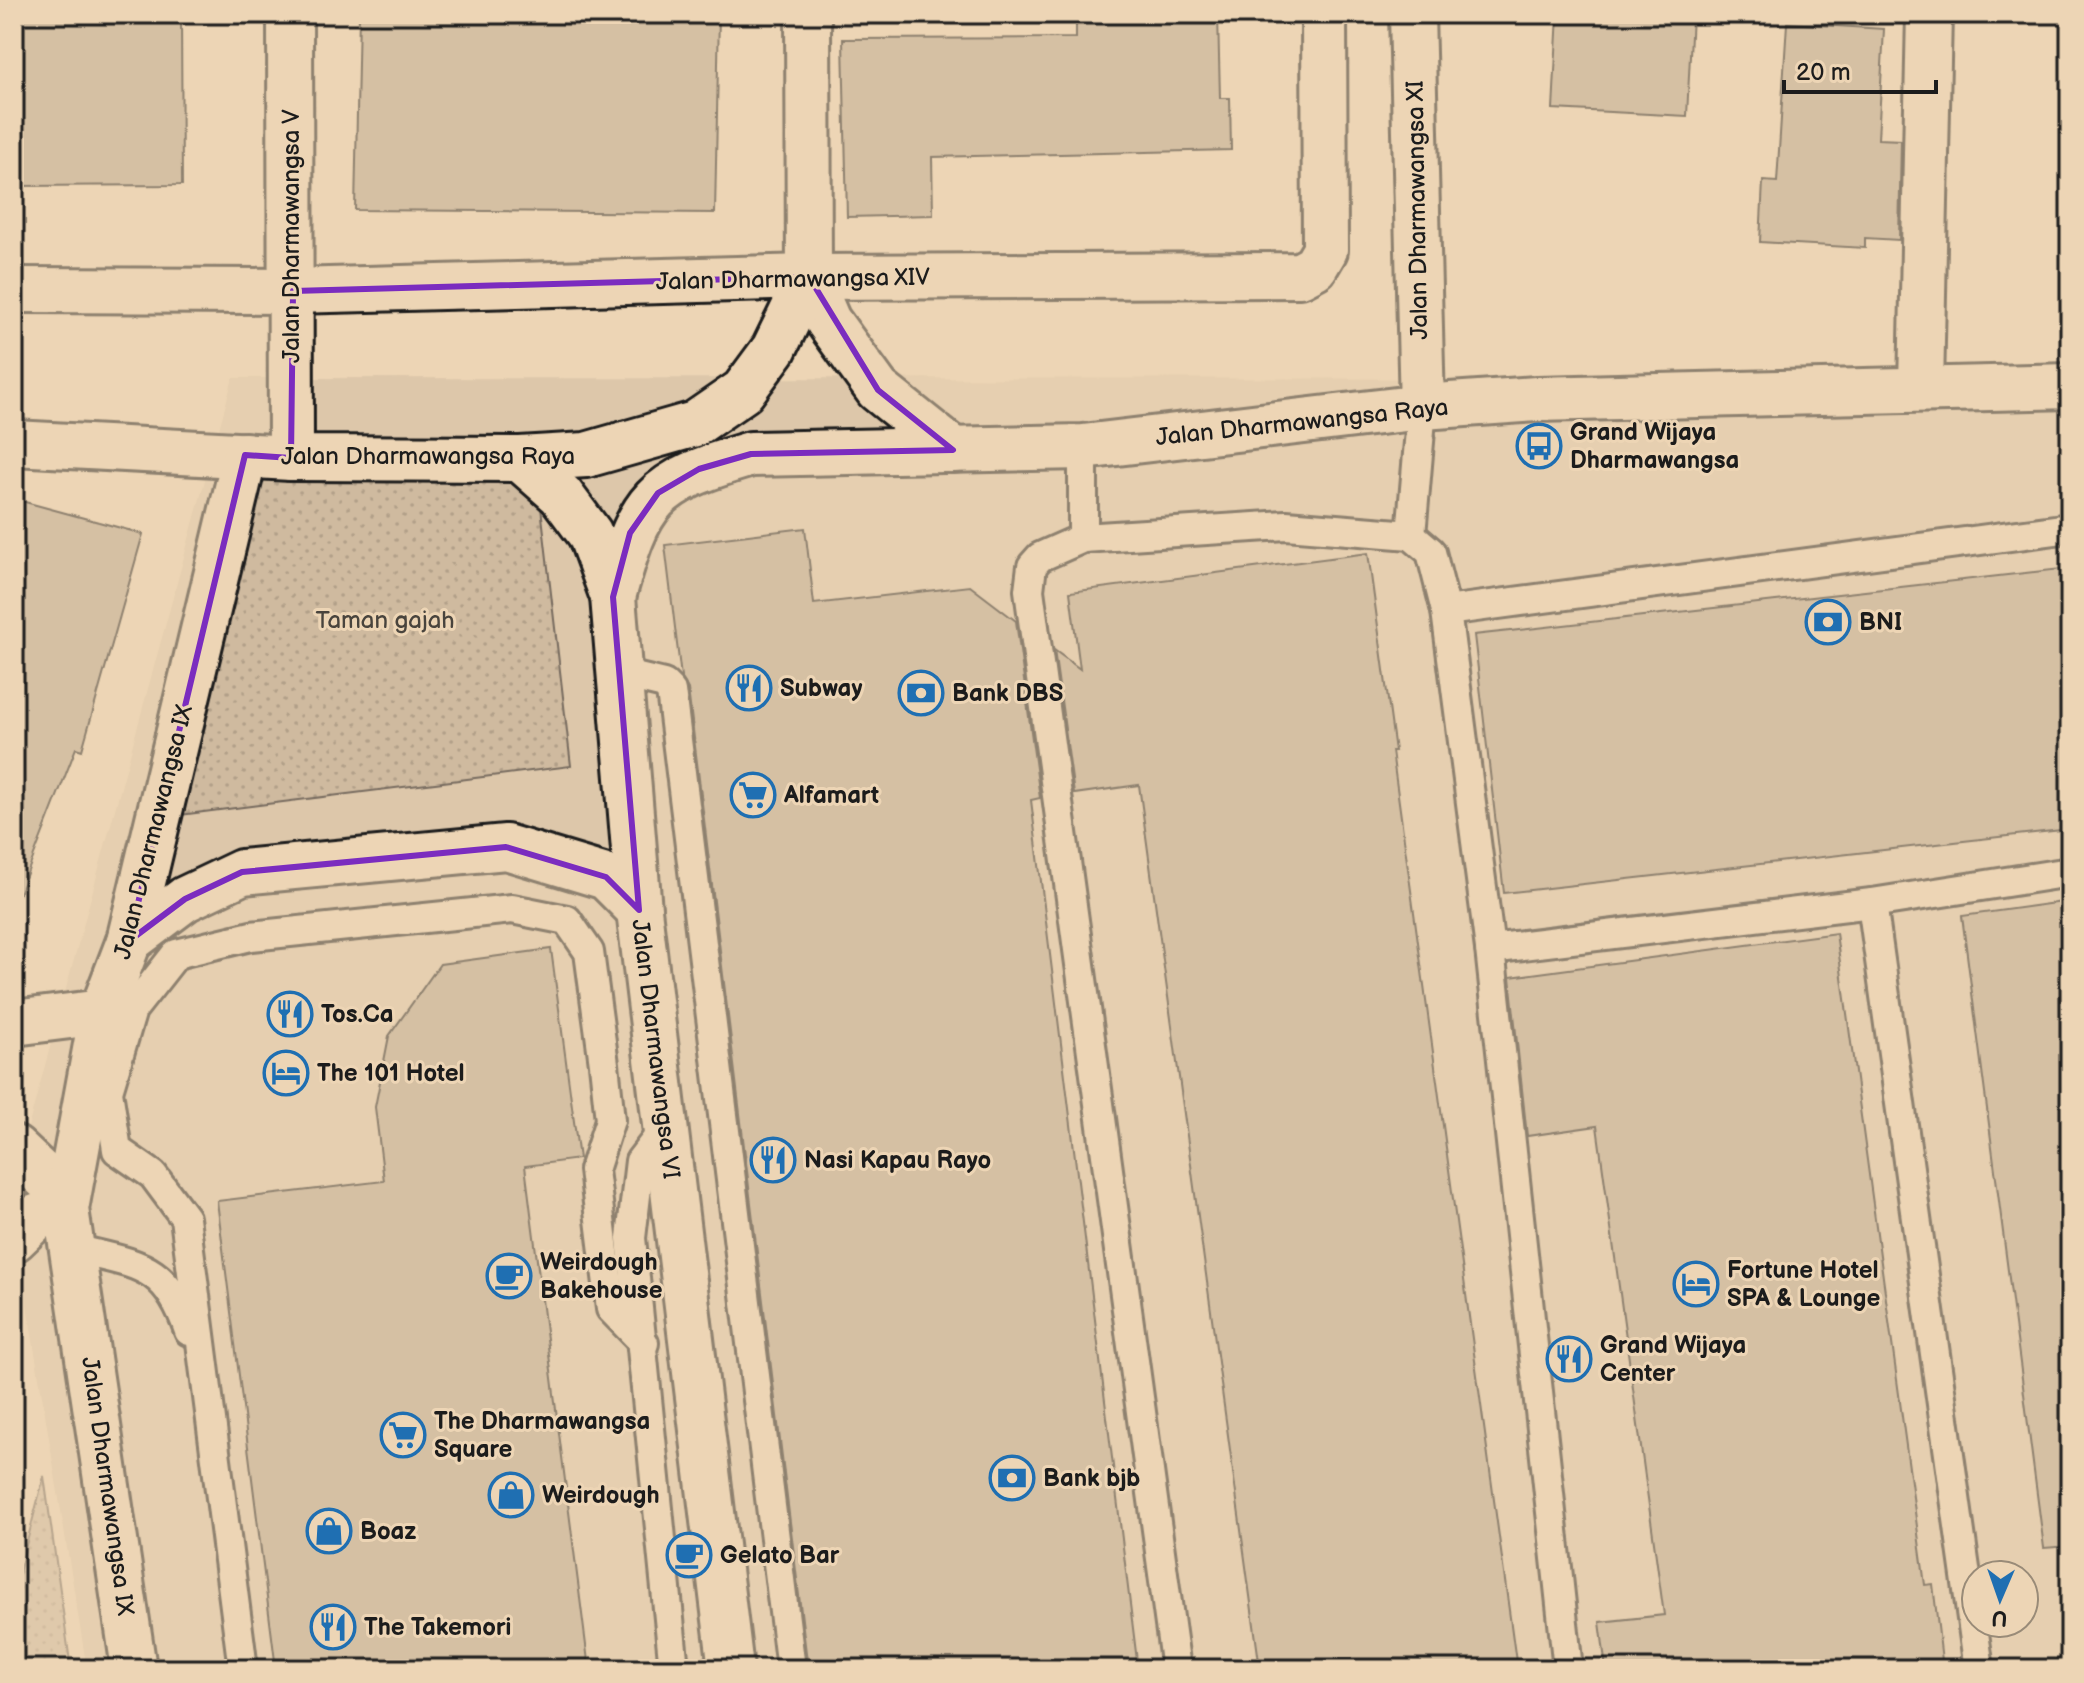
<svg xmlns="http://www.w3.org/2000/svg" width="2084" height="1683" font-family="'Balsamiq Sans',sans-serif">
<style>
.built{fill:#ddc7aa;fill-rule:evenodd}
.green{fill:url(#green-dots);stroke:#766b5e;stroke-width:2}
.building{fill:#b9a78f;stroke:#1c1c1c;stroke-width:2}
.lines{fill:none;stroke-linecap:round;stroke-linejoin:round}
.lane-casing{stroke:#1c1c1c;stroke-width:34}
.street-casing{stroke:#1c1c1c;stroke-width:50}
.secondary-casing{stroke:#1c1c1c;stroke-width:50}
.lane{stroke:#edd5b5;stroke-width:28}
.street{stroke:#edd5b5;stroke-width:44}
.secondary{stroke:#edd5b5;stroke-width:44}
.marked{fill:none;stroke:#7b2cbf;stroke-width:6;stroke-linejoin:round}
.labels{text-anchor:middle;stroke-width:6;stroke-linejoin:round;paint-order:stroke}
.street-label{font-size:24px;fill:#1c1c1c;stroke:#edd5b5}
.poi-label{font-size:24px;font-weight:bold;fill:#1c1c1c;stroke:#edd5b5;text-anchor:start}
.park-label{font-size:24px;fill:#49443d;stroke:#edd5b5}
</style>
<defs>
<pattern id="green-dots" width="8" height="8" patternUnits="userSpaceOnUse" patternTransform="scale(2)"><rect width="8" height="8" fill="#cfba9f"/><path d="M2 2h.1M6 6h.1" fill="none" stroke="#b19f88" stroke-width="1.8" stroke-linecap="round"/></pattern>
</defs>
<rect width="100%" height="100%" fill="#edd5b5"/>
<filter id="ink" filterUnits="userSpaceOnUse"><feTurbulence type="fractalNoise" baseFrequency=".0125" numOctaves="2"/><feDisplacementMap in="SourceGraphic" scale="16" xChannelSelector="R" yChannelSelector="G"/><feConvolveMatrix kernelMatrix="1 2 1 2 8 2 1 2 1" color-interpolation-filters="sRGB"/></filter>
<g filter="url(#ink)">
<!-- built -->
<path class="built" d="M233,378L2070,379V1669H87L14,1225V1179ZM1976,1575H2024V1623H1976Z"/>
<!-- green -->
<g class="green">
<path d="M262,446L534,447L571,766L148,819Z"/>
<path d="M44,1476L71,1669H14V1592Z"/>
</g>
<!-- building -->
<g class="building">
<path d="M359,14H719L715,213L355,210Z"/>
<path d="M1076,14H1218L1220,98H1230L1231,150L932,157L933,215L847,217L843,39L1076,38Z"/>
<path d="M1558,14L1692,15L1687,116L1553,109Z"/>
<path d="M14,16H181L182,185L14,186Z"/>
<path d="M1787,23L1884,29L1878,139L1901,140L1899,240L1865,238V248L1760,242L1763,181L1777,182Z"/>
<path d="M14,499L143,534L82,750L76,748L17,899Z"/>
<path d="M805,528L814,604L970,586L1016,621L1040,798L1031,800L1138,1669H808L688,689L681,677L665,545Z"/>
<path d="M1368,553L1395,751H1392L1517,1669H1260L1139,785L1074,794L1054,650L1080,669L1070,592Z"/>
<path d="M2070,568V829L1504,893L1474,635Z"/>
<path d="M2070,901V1546L2044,1548L1962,916Z"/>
<path d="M1836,933L1925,1585L1933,1584L1943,1669H1606L1600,1622L1664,1615L1597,1126L1527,1136L1510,977Z"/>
<path d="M551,949L579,1159L525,1166L589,1669H276L217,1201L384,1181L375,1107L389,1036L440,964Z"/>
</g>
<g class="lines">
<!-- lane casing -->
<g class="lane-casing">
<g id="lane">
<path d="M1083,447V538"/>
<path d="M1411,535L1422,407"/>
<path d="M1446,611L2070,528"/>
<path d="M618,673L664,684L671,691L791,1669"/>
<path d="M1872,903L1979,1669"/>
<path d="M1490,949L1872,903L2070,872"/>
<path d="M666,1127L640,1161L631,1238L674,1669"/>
<path d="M74,1249C138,1265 166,1263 189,1331"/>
<path d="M243,1669L185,1218L153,1175L117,1150L108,1091L132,1010L176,954L251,936L512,909L567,920L589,952L604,1064L610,1120L594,1170L611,1309L644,1343"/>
<path d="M1176,1669L1029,590L1032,566L1040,557L1083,538L1286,525L1411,535L1431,552L1446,611L1490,949L1568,1669"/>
</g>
</g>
<!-- street casing -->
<g class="street-casing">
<g id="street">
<path d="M290,14L291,458"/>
<path d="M14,290L293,291L809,277L1300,275L1315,267L1325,250L1324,14"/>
<path d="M1921,388L1929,14"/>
<path d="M14,1023L102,1012"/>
<path d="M14,1148L67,1198"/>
<path d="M14,1239L38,1216L66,1209"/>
</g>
</g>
<!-- secondary casing -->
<g class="secondary-casing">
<g id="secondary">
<path d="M808,14L809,277L828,321L878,390L953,450"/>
<path d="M1412,14L1422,407"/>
<path d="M14,443L291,458L520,459L586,455L695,424L743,391L774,349L809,277"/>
<path d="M520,459L561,495L590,534L613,597L639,910L731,1669"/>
<path d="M613,597C640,498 651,483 751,454L1083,447L1422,407L1537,399L2070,386"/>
<path d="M129,941L185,899L242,872L506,847L606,877L639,910"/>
<path d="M134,1669L66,1209L102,1012L129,941L245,455"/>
</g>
</g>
<!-- lane -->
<use href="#lane" class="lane"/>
<!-- street -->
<use href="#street" class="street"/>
<!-- secondary -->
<use href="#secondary" class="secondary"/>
</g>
</g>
<!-- marked area -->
<path d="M0 0H2084V1683H0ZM809,277L878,390L953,450L751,454L699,469L658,493L630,533L613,597L639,910L606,877L506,847L242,872L185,899L129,941L245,455L291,458L293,291Z" fill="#edd5b5" fill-opacity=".55" fill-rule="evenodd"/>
<path class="marked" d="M809,277L878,390L953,450L751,454L699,469L658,493L630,533L613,597L639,910L606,877L506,847L242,872L185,899L129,941L245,455L291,458L293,291Z"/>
<!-- icons -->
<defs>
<g id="bus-ring" transform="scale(2.3)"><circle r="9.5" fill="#edd5b5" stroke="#1f6fb2" stroke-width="1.5"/><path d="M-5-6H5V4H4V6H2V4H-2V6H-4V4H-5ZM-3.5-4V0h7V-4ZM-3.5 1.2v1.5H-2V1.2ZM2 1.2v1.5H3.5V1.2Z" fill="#1f6fb2"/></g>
<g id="bank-ring" transform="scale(2.3)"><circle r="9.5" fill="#edd5b5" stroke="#1f6fb2" stroke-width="1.5"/><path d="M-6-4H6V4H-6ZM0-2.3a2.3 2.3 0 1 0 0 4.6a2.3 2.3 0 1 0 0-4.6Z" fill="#1f6fb2"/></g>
<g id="restaurant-ring" transform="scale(2.3)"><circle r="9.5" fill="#edd5b5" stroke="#1f6fb2" stroke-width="1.5"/><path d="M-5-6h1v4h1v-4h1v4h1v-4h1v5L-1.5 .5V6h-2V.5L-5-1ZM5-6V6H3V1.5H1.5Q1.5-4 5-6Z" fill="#1f6fb2"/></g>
<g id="supermarket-ring" transform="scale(2.3)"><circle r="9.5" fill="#edd5b5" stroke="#1f6fb2" stroke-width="1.5"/><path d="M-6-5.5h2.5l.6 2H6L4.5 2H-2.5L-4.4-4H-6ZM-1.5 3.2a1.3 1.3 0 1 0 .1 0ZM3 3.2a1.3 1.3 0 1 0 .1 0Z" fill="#1f6fb2"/></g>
<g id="hotel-ring" transform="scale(2.3)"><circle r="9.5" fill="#edd5b5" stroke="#1f6fb2" stroke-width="1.5"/><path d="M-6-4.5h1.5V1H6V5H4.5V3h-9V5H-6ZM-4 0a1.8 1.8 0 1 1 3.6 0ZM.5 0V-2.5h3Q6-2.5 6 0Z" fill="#1f6fb2"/></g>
<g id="cafe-ring" transform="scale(2.3)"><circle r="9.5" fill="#edd5b5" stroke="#1f6fb2" stroke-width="1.5"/><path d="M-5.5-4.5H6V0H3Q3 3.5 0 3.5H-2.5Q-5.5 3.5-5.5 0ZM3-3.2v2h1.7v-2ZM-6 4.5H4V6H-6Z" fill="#1f6fb2"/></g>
<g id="shop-ring" transform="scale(2.3)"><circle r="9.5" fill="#edd5b5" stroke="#1f6fb2" stroke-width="1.5"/><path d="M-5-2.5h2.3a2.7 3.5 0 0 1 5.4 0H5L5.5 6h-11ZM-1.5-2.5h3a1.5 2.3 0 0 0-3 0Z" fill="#1f6fb2"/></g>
</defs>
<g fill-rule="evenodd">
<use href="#bus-ring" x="1539" y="446"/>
<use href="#bank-ring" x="1828" y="622"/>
<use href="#restaurant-ring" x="749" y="688"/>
<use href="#bank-ring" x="921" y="693"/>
<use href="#supermarket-ring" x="753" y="795"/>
<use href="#restaurant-ring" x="290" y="1014"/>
<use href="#hotel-ring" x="286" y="1073"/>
<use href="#restaurant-ring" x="773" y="1160"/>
<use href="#cafe-ring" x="509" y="1276"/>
<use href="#hotel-ring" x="1696" y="1284"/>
<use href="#restaurant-ring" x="1569" y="1359"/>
<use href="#supermarket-ring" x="403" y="1435"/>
<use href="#bank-ring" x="1012" y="1478"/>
<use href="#shop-ring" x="511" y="1495"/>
<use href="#shop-ring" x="329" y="1531"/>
<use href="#cafe-ring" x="689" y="1555"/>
<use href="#restaurant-ring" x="333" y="1627"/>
</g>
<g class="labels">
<!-- street labels -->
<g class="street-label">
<text transform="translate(1417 210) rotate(-91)" y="8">Jalan Dharmawangsa XI</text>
<text transform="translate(291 236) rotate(-90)" y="8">Jalan Dharmawangsa V</text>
<text transform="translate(793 279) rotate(-1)" y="8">Jalan Dharmawangsa XIV</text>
<text transform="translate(1302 422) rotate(-6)" y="8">Jalan Dharmawangsa Raya</text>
<text x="428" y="464">Jalan Dharmawangsa Raya</text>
<text transform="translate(153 832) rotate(-76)" y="8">Jalan Dharmawangsa IX</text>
<text transform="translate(656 1049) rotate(83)" y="8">Jalan Dharmawangsa VI</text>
<text transform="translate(108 1486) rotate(82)" y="8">Jalan Dharmawangsa IX</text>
</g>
<!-- poi labels -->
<g class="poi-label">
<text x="1570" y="440">Grand Wijaya<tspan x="1570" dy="28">Dharmawangsa</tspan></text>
<text x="1859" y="630">BNI</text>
<text x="780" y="696">Subway</text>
<text x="952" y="701">Bank DBS</text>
<text x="784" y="803">Alfamart</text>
<text x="321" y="1022">Tos.Ca</text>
<text x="317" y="1081">The 101 Hotel</text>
<text x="804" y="1168">Nasi Kapau Rayo</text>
<text x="540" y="1270">Weirdough<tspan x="540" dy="28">Bakehouse</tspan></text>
<text x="1727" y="1278">Fortune Hotel<tspan x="1727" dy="28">SPA &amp; Lounge</tspan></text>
<text x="1600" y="1353">Grand Wijaya<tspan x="1600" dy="28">Center</tspan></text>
<text x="434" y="1429">The Dharmawangsa<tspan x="434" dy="28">Square</tspan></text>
<text x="1043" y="1486">Bank bjb</text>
<text x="542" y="1503">Weirdough</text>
<text x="360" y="1539">Boaz</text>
<text x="720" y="1563">Gelato Bar</text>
<text x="364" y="1635">The Takemori</text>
</g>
<!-- park labels -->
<g class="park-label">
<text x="385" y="628">Taman gajah</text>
</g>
</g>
<!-- margin -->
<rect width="2084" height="1683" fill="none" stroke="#edd5b5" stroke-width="48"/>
<rect x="24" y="24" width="2036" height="1635" fill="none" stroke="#1c1c1c" stroke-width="3" filter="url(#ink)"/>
<!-- north arrow -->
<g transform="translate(2000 1599) rotate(182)"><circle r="38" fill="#edd5b5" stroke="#998b78" stroke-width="2"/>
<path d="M0-6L14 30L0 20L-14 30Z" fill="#1f6fb2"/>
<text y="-12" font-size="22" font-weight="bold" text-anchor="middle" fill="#1c1c1c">U</text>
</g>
<!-- scale -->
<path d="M1784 80v12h152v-12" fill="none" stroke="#1c1c1c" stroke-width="4"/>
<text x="1796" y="80" font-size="24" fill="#1c1c1c" stroke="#edd5b5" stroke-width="6" paint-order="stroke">20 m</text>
</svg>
